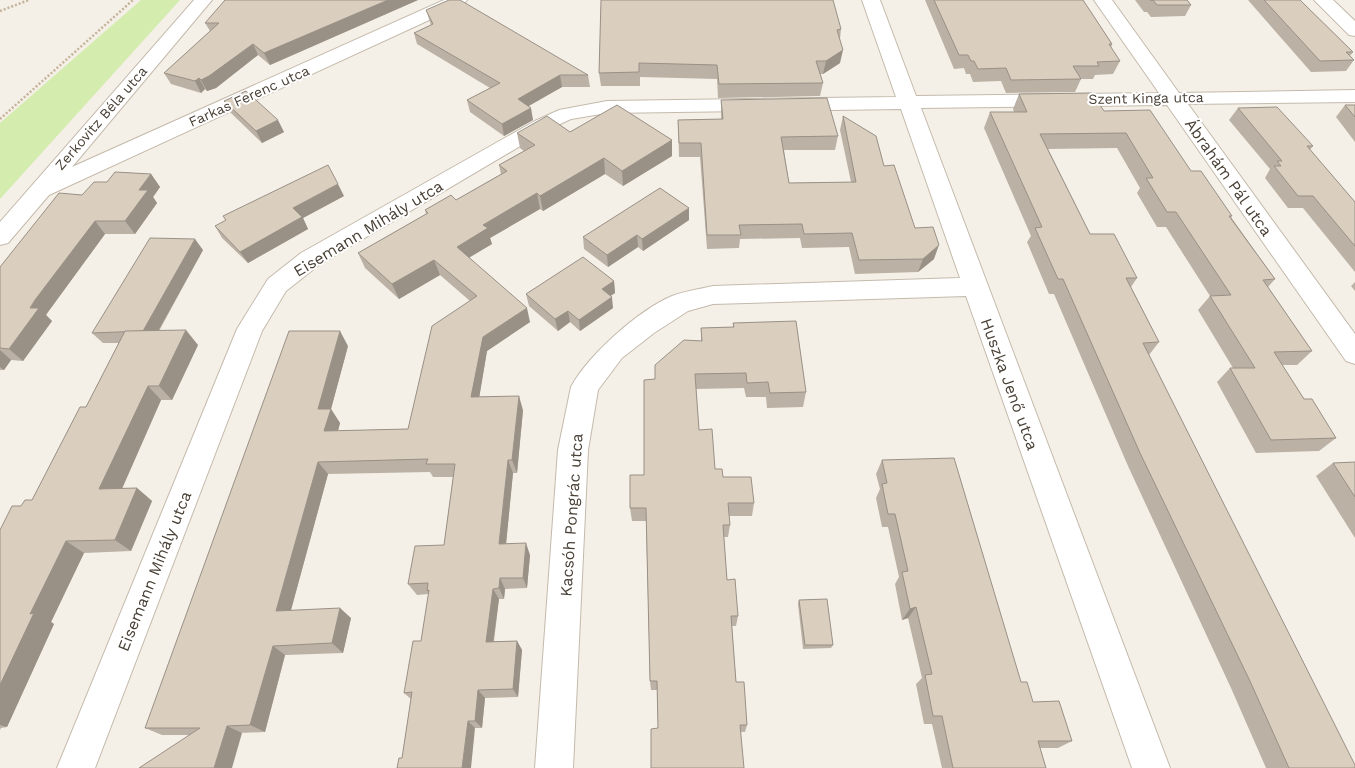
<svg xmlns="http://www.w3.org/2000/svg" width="1355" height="768" font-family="'Work Sans',sans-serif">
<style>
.green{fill:#d4ecad}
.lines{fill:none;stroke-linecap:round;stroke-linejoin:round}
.minor-casing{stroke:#c4baac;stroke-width:2}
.path{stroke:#c4b299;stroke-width:2.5;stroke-dasharray:2 2;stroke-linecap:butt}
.minor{fill:#fff;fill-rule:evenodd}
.wall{fill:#bbb1a4}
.shaded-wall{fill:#999086}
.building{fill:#dacebf;stroke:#999086}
.labels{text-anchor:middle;stroke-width:4;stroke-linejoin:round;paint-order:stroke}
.far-street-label{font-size:14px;fill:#494036;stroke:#fff}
.street-label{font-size:16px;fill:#494036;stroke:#fff}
</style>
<rect width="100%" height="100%" fill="#f5f0e7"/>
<!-- green -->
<path class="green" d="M141,0H180L0,199V123Z"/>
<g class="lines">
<!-- minor casing -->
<g class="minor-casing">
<g id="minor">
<path d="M194,0H212L72,167L444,0H467L464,4L49,195L8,243L0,245V222Z"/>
<path d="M862,0H880L916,96L1159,93L1094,0H1112L1179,93L1355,90V102L1188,104L1355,334V364L1346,361L1167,105L921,108L1170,768H1132L966,296L713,304L688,311L654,333L622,358L598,390L588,450L573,768H535L558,450L571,387C588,355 639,310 672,296C685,291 700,289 713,286L960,278L901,109L607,113L571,119L549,129L319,265L286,291L262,331L95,768H57L237,329L268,279L301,253L535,121L559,110L607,101L896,97Z"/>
<path d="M1314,0H1333L1355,21V36L1349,35Z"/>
</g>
</g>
<!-- path -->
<g class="path">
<path d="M0,11L29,0"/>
<path d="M0,119L133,0"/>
</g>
<!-- minor -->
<use href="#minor" class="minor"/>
</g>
<!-- wall -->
<g class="wall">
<path d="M418,0L270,65L258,55L216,88L207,91L205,89L201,93L171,84L164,73L210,31L205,23Z"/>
<path d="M601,0L841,29L840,39V63L823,74H820L823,83L820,96L718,98L717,79L640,77V86H601L599,73Z"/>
<path d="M925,0H1083L1112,44L1111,48L1120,61L1113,74L1095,75L1093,79H1081L1075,92L1006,93L1001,81L973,82L970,74H966L964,68L954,69Z"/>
<path d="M1135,0H1187L1191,5L1185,16L1151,17L1147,12H1144Z"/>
<path d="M1248,0H1300L1353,52L1350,56L1354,60L1346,71L1311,72Z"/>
<path d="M426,10L588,75L590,87H562L528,106L533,120L504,136L470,112L467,100L490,88L417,44L414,33L431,25Z"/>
<path d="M1019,94L1104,111L1191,171L1232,216L1231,217L1275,279L1268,287L1312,351L1297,365H1282L1304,399L1336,438L1319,451L1256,453L1217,382L1230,368H1233L1198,310L1210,296L1166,227H1157L1137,193L1140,188L1117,148L1048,149L1090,234L1137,278L1131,287L1159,342L1149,355L1355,768H1266L1231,688L1128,466L1054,294H1049L1027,242L1031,236L984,128L990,112H1014L1013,109Z"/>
<path d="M721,100L838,136L835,150H784L789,183L851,182L840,130L843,116L884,166L915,228L934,259L918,272L855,274L849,247L802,248L800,238L740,239L739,248L707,249L700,157H679L678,120L721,119Z"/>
<path d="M224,101L284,132L262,143L231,113Z"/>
<path d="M1345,105H1355V142L1336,117Z"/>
<path d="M1238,108L1313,146L1310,150L1355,202V272L1303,208H1288L1265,178L1270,169L1229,120Z"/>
<path d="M570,132L672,140V156L623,186L605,174L543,211L540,209L490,238L492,244L469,257L530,322L487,351L479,397L523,410L517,473H513L506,543L530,555L527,588L505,589L504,599H499L494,641H517L522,650L518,697L485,698L482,728H475L402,758L411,699L404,693L421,641L429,594L417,595L408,584L444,545L453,477H433L430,472L328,474L291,610L351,618L343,653L285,655L265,732L190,735H162L145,728L348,346L331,409L340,423L338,431L408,429L470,301L440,275L399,299L365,268L358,253L426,214L425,210L456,200L501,174L499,165L524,151L520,148L517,133Z"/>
<path d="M151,174L160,187L153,197L157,203L135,234H105L48,312L46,315L52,321L23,361L11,360L4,370H0V267L82,195L107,182Z"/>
<path d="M344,196L303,218L308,229L248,263L222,238L215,226L226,221L223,216Z"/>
<path d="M689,220L643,251L638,247L608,267L584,249L583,237Z"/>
<path d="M203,250L159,331L198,345L172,400H161L122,489L137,488L152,501L131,551L84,553L51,622L54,624L7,727L1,728L0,730V530L21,506L32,500L86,407L119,343H103L92,333Z"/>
<path d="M614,281L615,293L610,296L613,308L580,331L570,322L558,331L529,306L526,294Z"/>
<path d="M1355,282V291L1351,286Z"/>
<path d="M733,323L806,392L803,407L767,408L766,397H746L744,388L696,389L699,430L715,469L723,477L754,503L752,516H729L730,525L728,537H724L727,580L738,616L736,626H732L736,682L747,725L745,732L658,728L657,690H651L650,681L646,521H632L630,508L644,475L655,379L701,341V328L733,327Z"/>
<path d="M882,460L1033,702L1072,741L1058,748H1040L1046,768H942L932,724H924L916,684L922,678L908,618L902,620L895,584L899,577L888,527H882L876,498L880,489L876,474Z"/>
<path d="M1355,462V538L1316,476L1333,463Z"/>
<path d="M799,600L833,645L831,648L803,649L798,604Z"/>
</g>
<!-- shaded-wall -->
<g class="shaded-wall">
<path d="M388,0H418L270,65L264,53Z"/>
<path d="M253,44L258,55L216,88L207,91L201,80Z"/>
<path d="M843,50L840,63L823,74L826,61Z"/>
<path d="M560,75L562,87L520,111L518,99Z"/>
<path d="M199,78L205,89L201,93L195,81Z"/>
<path d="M531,108L533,120L504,136L502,124Z"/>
<path d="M278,120L284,132L262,143L256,131Z"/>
<path d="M672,140V156L623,186L622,171Z"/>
<path d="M604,158L605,174L543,211L540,196Z"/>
<path d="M151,174L160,187L153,197L157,203L135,234L125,221L139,190Z"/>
<path d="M338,184L344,196L303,218L308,229L248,263L240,252L293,208Z"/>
<path d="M537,193L540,209L490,238L492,244L462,262L457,247L483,225Z"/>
<path d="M689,208V220L643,251L642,239Z"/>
<path d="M95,221L105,234L48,312L46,315L52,321L23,361L9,349L35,300Z"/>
<path d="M637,235L638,247L608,267L607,255Z"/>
<path d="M195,239L203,250L152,342L143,331Z"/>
<path d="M939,245L934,259L918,272L923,259Z"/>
<path d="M434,260L440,275L399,299L392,284Z"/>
<path d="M614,281L615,293L603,301L602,289Z"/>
<path d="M612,297L613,308L580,331L579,320Z"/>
<path d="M527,308L530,322L487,351L477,411L471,397L483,337Z"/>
<path d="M568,311L570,322L558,331L555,319Z"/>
<path d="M186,330L198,345L172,400L159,386Z"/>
<path d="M340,331L348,346L331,409L340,423L334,445L324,431L318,409Z"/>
<path d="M0,350L11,360L4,370L0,367Z"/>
<path d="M148,386L161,400L116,502L99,489Z"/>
<path d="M519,396L523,410L517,473L512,460Z"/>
<path d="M508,460L513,473L505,555L499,544Z"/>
<path d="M318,462L328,474L288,621L276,611Z"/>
<path d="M137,488L152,501L131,551L115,540Z"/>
<path d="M66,541L84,553L51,622L54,624L7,727L0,725V685L30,614Z"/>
<path d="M526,543L530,555L527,588L523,578Z"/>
<path d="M500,578L505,589L504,599L499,588Z"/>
<path d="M493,589L499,599L492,651L486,642Z"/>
<path d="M916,607L908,618L902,620L910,609Z"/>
<path d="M340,608L351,618L343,653L332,643Z"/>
<path d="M517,641L522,650L518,697L513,689Z"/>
<path d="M273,646L285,655L265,732L250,725Z"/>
<path d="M478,690L485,698L482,728L475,721Z"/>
<path d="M468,721L475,728L471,768H462Z"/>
<path d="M227,726L242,733L232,768H214Z"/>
</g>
<!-- building -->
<g class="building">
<path d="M225,0H388L264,53L253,44L209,76L201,80L199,78L195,81L164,73L219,23H205Z"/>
<path d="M449,0H460L588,75H560L518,99L531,108L502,124L467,100L500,83L414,33L433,24L426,10Z"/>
<path d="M601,0H833L841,29L837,30L843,50L826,61H816L823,83L719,84L717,65L639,63V72L599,73Z"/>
<path d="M934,0H1083L1112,44H1109L1120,61L1097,62L1099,66H1073L1081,79L1011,80L1006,68L978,69L974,61H971L968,55H959Z"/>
<path d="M1150,0H1187L1191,5H1157L1153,0Z"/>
<path d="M1264,0H1300L1353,52H1346L1354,60L1320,61Z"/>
<path d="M246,91L278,120L256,131L224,101Z"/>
<path d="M1092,93L1104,111L1150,110L1191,171H1201L1232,216H1229L1275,279L1263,280L1312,351L1274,352L1304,399H1312L1336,438L1271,440L1230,368H1255L1210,296L1231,295L1176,212H1167L1146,178H1153L1126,133L1040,134L1090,234H1114L1137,278H1126L1159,342L1143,343L1355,765V768H1289L1249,679L1140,453L1063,279H1058L1035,228L1042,227L990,112H1027L1019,94Z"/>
<path d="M827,98L838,136L781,137L789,183L856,182L843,116L876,136L884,166L894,165L915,228L933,227L939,245L923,259L859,260L852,233L804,234L802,224L739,225L741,235H707L701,143H679L678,120L723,119L721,100Z"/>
<path d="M617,105L672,140L622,171L604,158L540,196L537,193L483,225L488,228L457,247L527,308L483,337L471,397L519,396L512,460H508L499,544L526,543L523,578H500L499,588L493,589L486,642L517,641L513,689L478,690L475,721H468L462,768H397L399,758H402L412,692L404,693L413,641H421L429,590L427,591L428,583L408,584L415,546L444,545L455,464H426L428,459L318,462L276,611L340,608L332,643L273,646L250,725L227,726L214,768H139L200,728H145L289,331H340L318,409H331L324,431L408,429L432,326L477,296L434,260L392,284L358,253L428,213L425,210L451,195L456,200L507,171L499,165L535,145L517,133L547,116L570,132Z"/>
<path d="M1345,105H1355V117Z"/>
<path d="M1277,107L1313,146H1307L1355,202V246L1313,196H1298L1274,166H1281L1277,161H1282L1238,108Z"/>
<path d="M328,165L338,184L293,208L302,217L240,252L215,226L226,220L223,216Z"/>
<path d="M115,172L151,174L139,190H148L125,221H95L35,300L30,308H39L9,349L0,348V267L59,193L82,195L94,182H107Z"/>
<path d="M660,188L689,208L642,239L637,235L607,255L583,237Z"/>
<path d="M150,238L195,239L143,331L92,333Z"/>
<path d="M583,257L614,281L602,289L612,297L579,320L568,311L555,319L526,294Z"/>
<path d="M796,321L806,392L770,393L768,382L747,383L746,373L695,374L699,430L712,429L715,469H722L723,477H751L754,503H728L730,525H723L727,580L735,579L738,616H731L736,682H744L747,725H740L744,768H651V729L658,728L657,681H650L646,508H630V475H644V380L655,379V365L684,340L702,341L701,328L734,327L733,323Z"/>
<path d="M186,330L159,386H148L99,489L137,488L115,540L66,541L30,614L34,613L0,685V530L12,506H21L25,500H32L80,407H86L125,331Z"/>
<path d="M954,458L1021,682H1027L1033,702L1059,701L1072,741H1038L1046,768H953L942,716H933L925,675L932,674L916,607L910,609L902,572L908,571L895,514H888L882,484L887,483L882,460Z"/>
<path d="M1355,462V497L1333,463Z"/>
<path d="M827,599L833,645H805L799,600Z"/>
</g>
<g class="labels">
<!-- far-street labels -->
<g class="far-street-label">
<text transform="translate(249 96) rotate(-24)" y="5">Farkas Ferenc utca</text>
<text transform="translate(1146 98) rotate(-1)" y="5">Szent Kinga utca</text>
<text transform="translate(101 118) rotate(-49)" y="5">Zerkovitz Béla utca</text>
</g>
<!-- street labels -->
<g class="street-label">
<text transform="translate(1229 177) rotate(55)" y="6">Ábrahám Pál utca</text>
<text transform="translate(368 228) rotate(-31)" y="6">Eisemann Mihály utca</text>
<text transform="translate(1010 384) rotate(70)" y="6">Huszka Jenő utca</text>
<text transform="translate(571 515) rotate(-86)" y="6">Kacsóh Pongrác utca</text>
<text transform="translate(154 571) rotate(-68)" y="6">Eisemann Mihály utca</text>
</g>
</g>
</svg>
